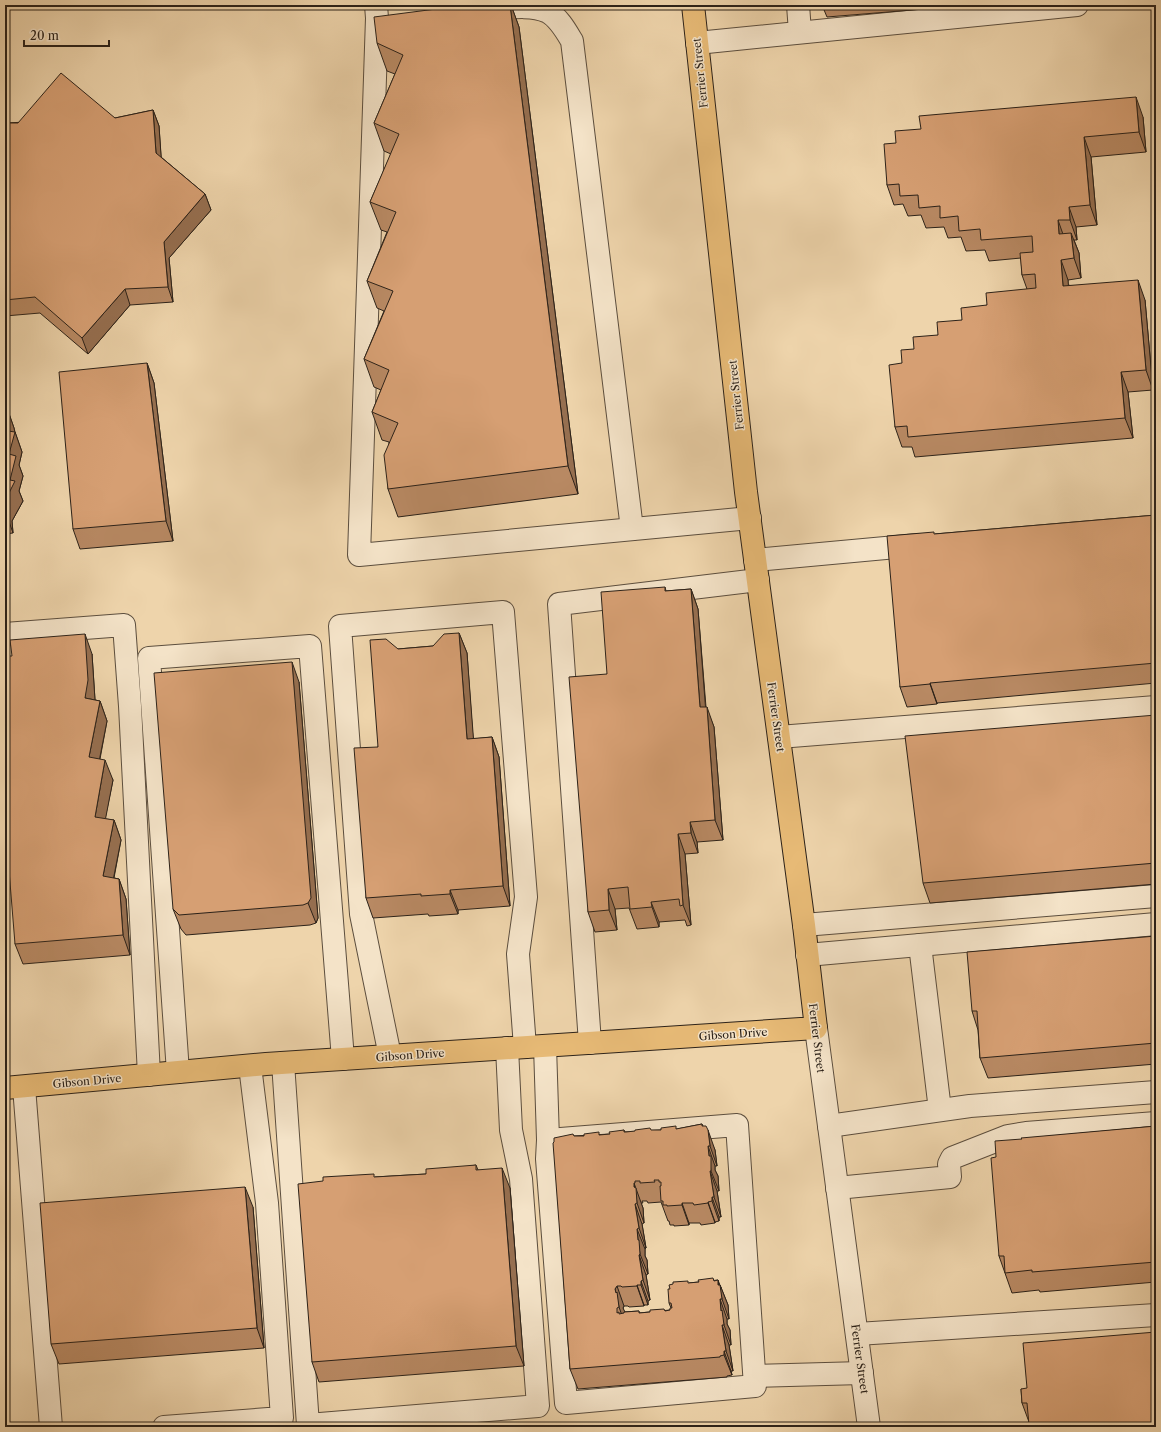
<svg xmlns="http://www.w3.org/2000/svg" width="1161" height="1432" font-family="'Libre Caslon Text',serif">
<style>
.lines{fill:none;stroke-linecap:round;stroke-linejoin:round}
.minor-casing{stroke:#5c4e3e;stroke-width:24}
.major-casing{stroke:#2c2219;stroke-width:24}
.minor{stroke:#f4e3c8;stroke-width:22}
.major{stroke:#e7ba76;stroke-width:22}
.wall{fill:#b88963;stroke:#2c2219}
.shaded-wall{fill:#966f50;stroke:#2c2219}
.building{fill:#d69f73;stroke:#2c2219}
.labels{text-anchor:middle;stroke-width:3;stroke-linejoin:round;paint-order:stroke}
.street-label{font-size:11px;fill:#2c2219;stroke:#f4e3c8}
</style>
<rect width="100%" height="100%" fill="#eed4ab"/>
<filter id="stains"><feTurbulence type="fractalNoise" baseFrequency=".005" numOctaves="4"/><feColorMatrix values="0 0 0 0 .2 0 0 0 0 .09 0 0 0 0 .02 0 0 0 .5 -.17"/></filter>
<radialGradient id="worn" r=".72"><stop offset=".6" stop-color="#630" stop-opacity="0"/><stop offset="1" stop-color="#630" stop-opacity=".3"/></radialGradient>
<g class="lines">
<!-- minor casing -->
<g class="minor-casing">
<g id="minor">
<path d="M376,5L377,18L359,555L750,518"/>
<path d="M798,5L800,32"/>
<path d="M482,10C502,9 530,3 548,12C559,18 566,31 572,41L632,529"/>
<path d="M697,43L1077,5"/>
<path d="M755,560L918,545"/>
<path d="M5,634L124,625L130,706L149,1075"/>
<path d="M779,737L1156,707"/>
<path d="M804,925L1156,896"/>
<path d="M920,945L940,1110"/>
<path d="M807,955L1156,924"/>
<path d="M816,1028L869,1427"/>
<path d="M590,1043L559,604L758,580"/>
<path d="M545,1046L548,1140"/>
<path d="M390,1056L361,914L340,626L503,612L526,897L518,954L525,1047"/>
<path d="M283,1063L308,1425L538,1406L521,1179L511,1130L507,1048"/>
<path d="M178,1072L149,658L310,646L343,1059"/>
<path d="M24,1087L51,1427"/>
<path d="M737,1125L755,1386L566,1403L547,1159L548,1140Z"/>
<path d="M829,1126L970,1106L1156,1092"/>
<path d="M837,1188L950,1177L949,1164L952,1158L1008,1136L1026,1133L1156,1123"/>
<path d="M857,1334L1156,1315"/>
<path d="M755,1376L862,1373"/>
<path d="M164,1427L282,1418L267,1203L250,1066"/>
</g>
</g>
<!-- major casing -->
<g class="major-casing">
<path id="major" d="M5,1088L266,1064L816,1028L804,925L746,492L693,5"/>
</g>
<!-- minor -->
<use href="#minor" class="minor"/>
<!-- major -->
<use href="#major" class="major"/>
</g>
<!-- wall -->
<g class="wall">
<path d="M467,5H511L519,27L578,494L398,517L388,489L389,442L382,440L372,412L381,390L374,387L364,359L384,311L377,308L367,281L387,232L381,230L370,202L391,154L384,151L374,123L395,74L387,71L377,43Z"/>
<path d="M822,5H973L827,17Z"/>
<path d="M153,110L159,126L161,157L205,194L211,210L169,258L173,302L130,305L88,354L40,313L5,316V123L115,118Z"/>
<path d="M1143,117L1146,152L1091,157L1097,225L1076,227L1077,240H1074L1079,253L1081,278L1068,280V285L1145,300L1153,390L1128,392L1133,438L915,457L912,447H902L895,427L902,363L914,349L938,335L962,320L987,305L1027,289L1022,275L1021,258L989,261L985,250L966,251L961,237L948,238L944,227L926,228L921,215L908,216L903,204L894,205L887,185L896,143Z"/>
<path d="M147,363L154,383L173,541L80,549L73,529Z"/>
<path d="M5,408H7L14,428L15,432L22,452L19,465L23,476L19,491L23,501L12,521L13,533L5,534Z"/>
<path d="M1156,515V683L937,703V704L907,707L900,687L935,534Z"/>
<path d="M665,587L666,591L691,589L698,609L706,707L714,727L723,840L697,842L698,853L685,854L691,925L687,926L685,920L659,922V927L637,929L629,908L615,909L617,930L595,932L588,912L607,674Z"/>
<path d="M459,633L467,653L473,739L492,737L499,757L510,906L458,910V914L429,916L428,914L373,918L366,898L378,747L398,649L433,646Z"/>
<path d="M92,654L95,700L100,701L107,721L100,759L113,780L105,819L114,820L121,840L114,878L119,879L126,899L130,955L23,964L15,944Z"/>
<path d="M299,682L318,918L316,923L310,925L186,935L181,929L173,909Z"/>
<path d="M1156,715V884L930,903L923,883Z"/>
<path d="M1156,936V1064L988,1078L980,1058L978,1030L972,1011Z"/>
<path d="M702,1124L715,1150L717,1166H715V1170L718,1176L719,1191H717L721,1217H719V1221L715,1222V1223L701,1225L700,1223H689V1225L674,1226V1225H670L669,1221H668L661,1202L648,1203L647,1201H642L643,1203H641L643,1208L644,1223L642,1224L646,1248L645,1249V1256L647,1260L648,1274L646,1275L650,1300L648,1301V1305H644V1306L629,1307L628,1306H624L623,1308L624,1312L639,1311V1313L670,1310L671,1308L669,1303L689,1283L718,1280L719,1285H720L728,1305L729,1319H727V1324L730,1330L731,1345H729L733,1371H731L732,1375L727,1376V1377L578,1389L570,1369L554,1142L574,1136L610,1134L624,1130L625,1132L677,1129Z"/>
<path d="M1156,1126V1282L1040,1292L1039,1290L1012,1293L999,1256L1022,1139Z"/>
<path d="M476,1165L478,1170L510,1188L524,1366L319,1382L312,1362L375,1177L426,1174Z"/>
<path d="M253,1207L264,1348L59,1364L51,1344Z"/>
<path d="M5,1364L8,1404H5Z"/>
<path d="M1021,1389L1156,1427L1029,1425V1422L1022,1403Z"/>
</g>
<!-- shaded-wall -->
<g class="shaded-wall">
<path d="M510,5H511L519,27L578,494L568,466Z"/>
<path d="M1136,97L1143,117L1146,152L1139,132Z"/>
<path d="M153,110L159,126L162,169L156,153Z"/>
<path d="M1084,137L1091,157L1097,225L1090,205Z"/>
<path d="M205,194L211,210L169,258L173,302L168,287L164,242Z"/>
<path d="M1069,207L1076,227L1077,240L1070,220Z"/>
<path d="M1058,220L1065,240L1059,234Z"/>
<path d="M1071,233L1079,253L1081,278L1074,258Z"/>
<path d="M1061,260L1068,280L1070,306L1063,286Z"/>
<path d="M1138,280L1145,300L1153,390L1146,370Z"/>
<path d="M125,289L130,305L88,354L82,338Z"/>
<path d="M147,363L154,383L173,541L166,521Z"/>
<path d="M1121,372L1128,392L1133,438L1125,418Z"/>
<path d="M7,408L14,428L15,433V432L22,452L19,465L23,476L19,491L23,501L12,521L13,533L6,513L5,501L10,480L8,431Z"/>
<path d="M691,589L698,609L707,727L700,707Z"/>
<path d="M459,633L467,653L475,759L467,739Z"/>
<path d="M85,634L92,654L95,700L85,698Z"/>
<path d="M292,662L299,682L318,918L316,923L308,903Z"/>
<path d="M930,683L937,703V704L930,684Z"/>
<path d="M100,701L107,721L96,777L89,757Z"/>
<path d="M707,707L714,727L723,840L715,820Z"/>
<path d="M492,737L499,757L510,906L503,886Z"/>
<path d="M105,760L113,780L102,837L95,817Z"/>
<path d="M114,820L121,840L110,896L103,876Z"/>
<path d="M690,822L697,842L698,853L691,833Z"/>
<path d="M678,834L685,854L691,925L683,905Z"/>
<path d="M119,879L126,899L130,955L123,935Z"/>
<path d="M608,889L615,909L617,930L609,910Z"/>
<path d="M450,890L458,910V914L450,894Z"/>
<path d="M651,902L659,922V927L652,907Z"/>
<path d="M708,1130L715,1150L717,1166L710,1146Z"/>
<path d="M708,1146L715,1166V1170L718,1176L719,1191L711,1171L709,1156Z"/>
<path d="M502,1168L510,1188L524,1366L516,1346Z"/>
<path d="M710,1171L717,1191L721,1217L714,1197Z"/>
<path d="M634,1183L643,1208L644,1223L637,1203Z"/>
<path d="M245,1187L253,1207L264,1348L257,1328Z"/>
<path d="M712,1197L719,1217V1221L712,1201Z"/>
<path d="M708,1202L715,1222V1223L708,1203Z"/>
<path d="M682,1203L689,1223V1225L682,1205Z"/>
<path d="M635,1204L642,1224L646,1248L639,1228Z"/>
<path d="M637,1229L645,1249V1256L647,1260L648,1274L640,1254L638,1240Z"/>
<path d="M639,1255L646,1275L650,1300L643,1280Z"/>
<path d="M718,1280L721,1288L720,1285L728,1305L729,1319L722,1299Z"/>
<path d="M641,1281L648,1301V1305L641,1285Z"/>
<path d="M637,1285L644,1305V1306L637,1286Z"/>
<path d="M617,1286L624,1306L623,1308L625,1312L626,1327L619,1307L615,1289Z"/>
<path d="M720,1299L727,1319V1324L730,1330L731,1345L724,1325L721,1311Z"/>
<path d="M722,1325L729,1345L733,1371L726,1351Z"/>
<path d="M724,1351L731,1371L732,1375L724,1355Z"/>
<path d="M5,1364L8,1404L5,1395Z"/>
</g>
<!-- building -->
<g class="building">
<path d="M467,5H510L568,466L388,489L384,455L398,423L372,412L389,370L364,359L393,291L367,281L396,212L370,202L399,134L374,123L403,55L377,43L374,17Z"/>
<path d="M61,73L115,118L153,110L156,153L205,194L164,242L168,287L125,289L82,338L35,297L5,300V123H18Z"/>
<path d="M1136,97L1139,132L1084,137L1090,205L1069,207L1070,220H1058L1059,234L1071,233L1074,258L1061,260L1063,286L1138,280L1146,370L1121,372L1125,418L908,437L907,426L895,427L889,365L902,363L901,350L914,349L913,337L938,335L937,322L962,320L961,308L987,305L986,293L1036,288L1035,274L1022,275L1020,253L1033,252L1032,236L981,240L980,229L959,231L958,216L940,218V206L919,208L918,195L900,196L899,184L887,185L884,144L896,143L895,131L921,129L919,116Z"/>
<path d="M147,363L166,521L73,529L59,372Z"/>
<path d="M5,408H7L8,431L15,432L9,454L16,456L10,480L15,481L5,501L6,513H5Z"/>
<path d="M1156,515V663L930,683V684L900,687L887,536L934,532V534Z"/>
<path d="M665,587V591L691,589L700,707H707L715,820L690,822L691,833L678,834L683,905L680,906L679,899L651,902L652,907L630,909L628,887L608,889L609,910L588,912L569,677L607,674L601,592Z"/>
<path d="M459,633L467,739L492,737L503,886L450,890V894L421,896V894L366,898L354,748L378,747L370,640L386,639L398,649L433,646L444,634Z"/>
<path d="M85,634L88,680L85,698L100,701L89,757L105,760L95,817L114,820L103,876L119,879L123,935L15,944L5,821V656H12L10,640Z"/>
<path d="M292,662L311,898L308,903L303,905L179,915L173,909L154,673Z"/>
<path d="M1156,715V863L923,883L905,736Z"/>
<path d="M1156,936V1043L980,1058L977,1011H972L967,952Z"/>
<path d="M702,1124V1126H706L708,1130L710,1146H708L709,1156H711V1171H710L714,1197H712V1201L708,1202V1203L694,1205L693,1203H682V1205L667,1206V1205H663V1201H661L660,1186H661V1182H659V1180H654L655,1182L640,1183V1181H635V1183H634V1187L636,1188L637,1203L635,1204L639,1228L637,1229L638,1240H639L640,1254L639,1255L643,1280L641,1281V1285H637V1286L622,1287L621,1286H617L615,1289L616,1293L617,1292L619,1307L617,1308V1313L619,1312V1314L624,1313V1312L639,1311V1313L650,1312V1310L664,1309L665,1311L670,1310V1308H672L671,1303H669L668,1289H670L669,1285L673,1284V1282L688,1281V1283L699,1282L698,1280L713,1278L714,1281L718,1280V1285H720L722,1299H720L721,1311L722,1310L724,1325H722L726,1351H724V1355L720,1356V1357L570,1369L553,1143L554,1142V1138L573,1134L574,1136H584V1134L599,1132V1135L610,1134L609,1132L624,1130V1132H626L635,1131V1130L650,1128L651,1130H661V1128L676,1126V1129Z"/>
<path d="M1156,1126V1262L1032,1272V1270L1005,1273L1004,1256H999L991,1158L996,1157L995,1141L1022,1139L1021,1138Z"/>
<path d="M476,1165V1170L502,1168L516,1346L312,1362L298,1184L323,1181V1177L374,1174V1177L426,1174V1169Z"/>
<path d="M245,1187L257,1328L51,1344L40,1203Z"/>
<path d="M1156,1332V1427H1024V1425H1029L1027,1403H1022L1021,1389L1027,1388L1023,1343Z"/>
</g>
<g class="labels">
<!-- street labels -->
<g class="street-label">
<text transform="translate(700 73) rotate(-96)" y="4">Ferrier Street</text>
<text transform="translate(736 395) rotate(-96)" y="4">Ferrier Street</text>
<text transform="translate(776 717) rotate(82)" y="4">Ferrier Street</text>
<text transform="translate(733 1034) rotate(-4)" y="4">Gibson Drive</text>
<text transform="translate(817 1038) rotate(83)" y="4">Ferrier Street</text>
<text transform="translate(410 1055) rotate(-4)" y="4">Gibson Drive</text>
<text transform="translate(87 1081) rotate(-5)" y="4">Gibson Drive</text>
<text transform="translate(860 1359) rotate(82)" y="4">Ferrier Street</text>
</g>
</g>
<!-- margin -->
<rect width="1161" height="1432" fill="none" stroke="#eed4ab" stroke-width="20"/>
<rect x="6" y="6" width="1149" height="1420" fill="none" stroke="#2c2219" stroke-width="2"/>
<rect x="10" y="10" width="1141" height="1412" fill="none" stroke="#2c2219"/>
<!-- scale -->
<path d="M24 40v6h85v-6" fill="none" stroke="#2c2219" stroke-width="2"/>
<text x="30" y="40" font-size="12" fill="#2c2219" stroke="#f4e3c8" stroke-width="3" paint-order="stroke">20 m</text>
<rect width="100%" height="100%" filter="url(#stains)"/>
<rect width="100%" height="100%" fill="url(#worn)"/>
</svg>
